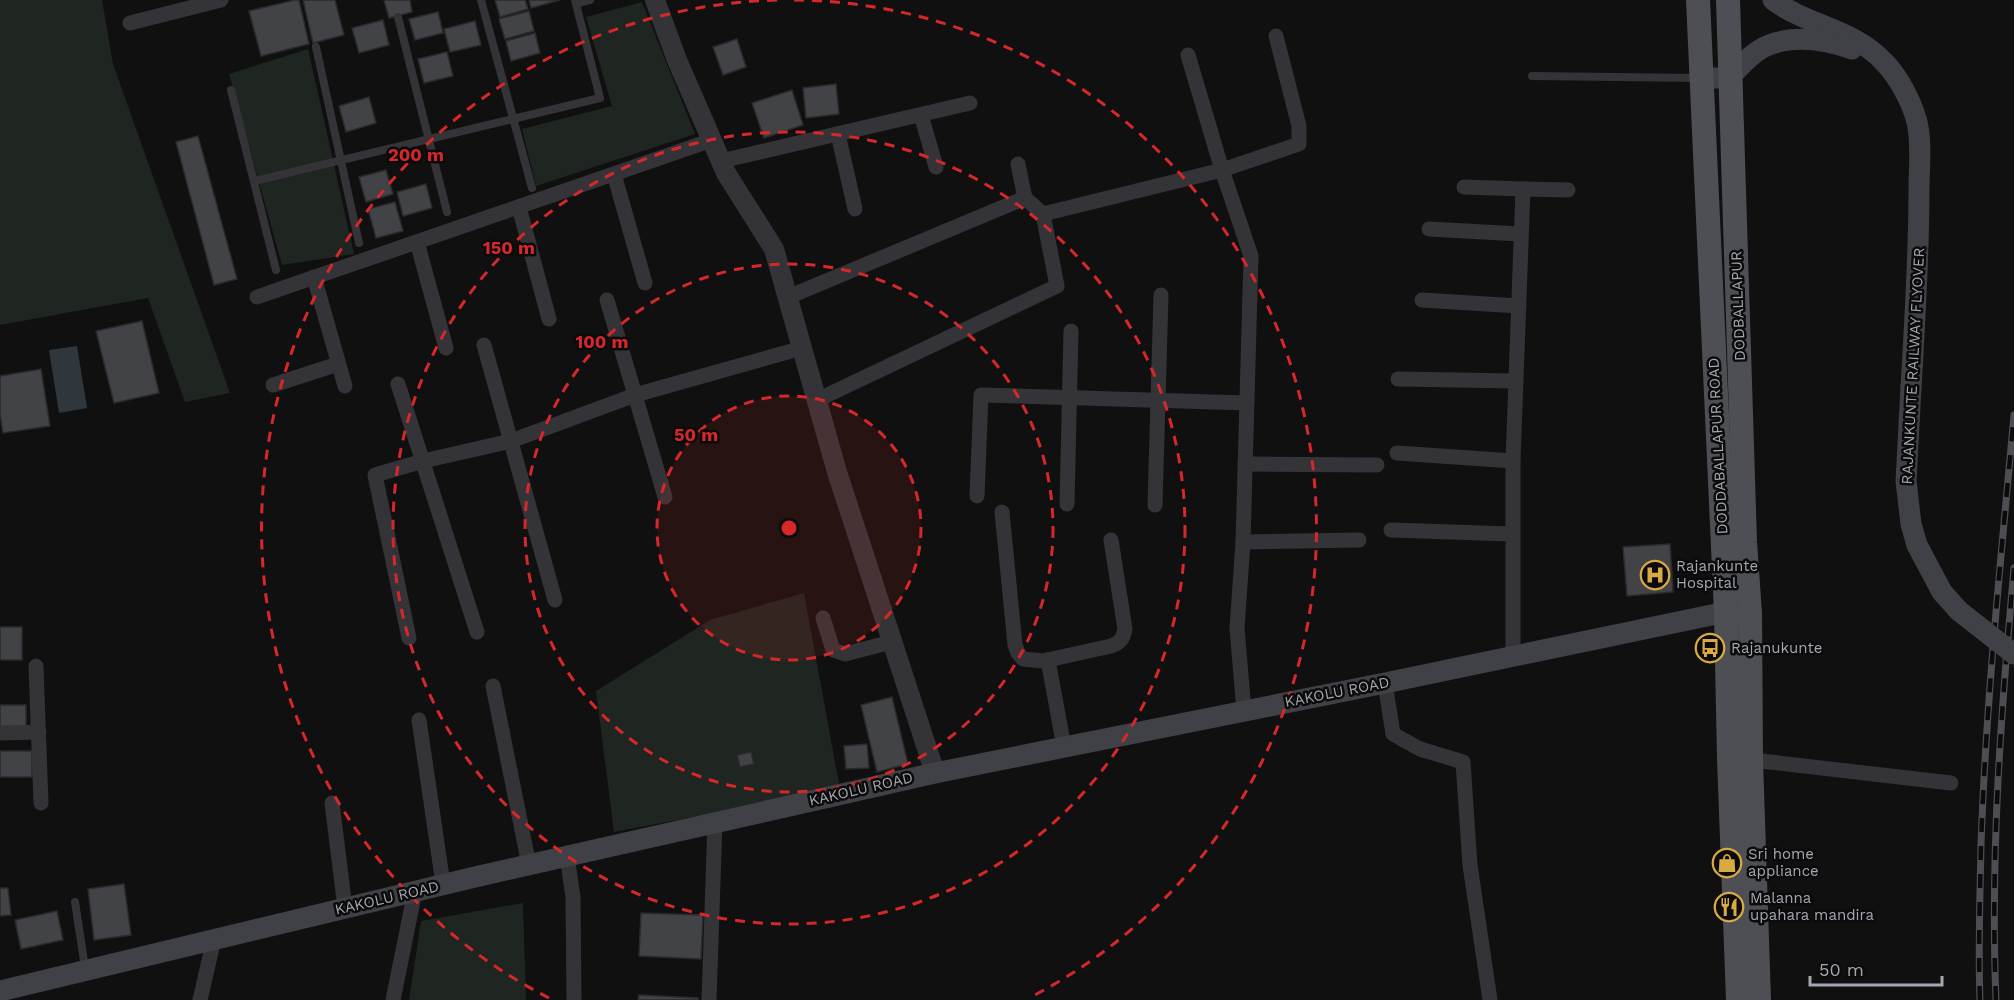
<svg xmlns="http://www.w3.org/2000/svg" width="2014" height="1000" font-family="'Work Sans',sans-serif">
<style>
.green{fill:#1f2520}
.water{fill:#2f363c}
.building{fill:#424346;stroke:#2b2a2d;stroke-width:1.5}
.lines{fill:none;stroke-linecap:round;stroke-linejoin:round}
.service{stroke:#343438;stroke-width:8}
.minor{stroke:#343438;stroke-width:15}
.tertiary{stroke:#343438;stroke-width:20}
.secondary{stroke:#404146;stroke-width:21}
.primary{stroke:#4e4f54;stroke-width:24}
.rail-casing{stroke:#4d4e53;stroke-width:7}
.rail{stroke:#0b0b0c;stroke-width:4.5;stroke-dasharray:14;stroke-linecap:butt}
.secondary-bridge{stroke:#404146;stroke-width:21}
.ring{fill:none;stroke:#d62828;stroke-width:3;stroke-dasharray:10 8}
.labels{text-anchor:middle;stroke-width:5;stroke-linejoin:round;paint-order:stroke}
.street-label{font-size:15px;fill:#a3a7b0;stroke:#0b0b0c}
.poi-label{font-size:15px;fill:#a3a7b0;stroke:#0b0b0c;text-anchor:start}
.centre{fill:#d62828;stroke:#0b0b0c;stroke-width:3}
.ring-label{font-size:18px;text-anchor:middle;font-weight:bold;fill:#d62828;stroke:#0b0b0c;stroke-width:5;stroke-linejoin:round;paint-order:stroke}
</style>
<rect width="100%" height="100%" fill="#101011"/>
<!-- green -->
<g class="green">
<path d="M0,0H102L113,64L230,393L185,402L148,298L0,325Z"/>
<path d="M642,2L695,134L536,186L522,129L612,106L586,17Z"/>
<path d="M308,49L354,254L282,265L229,74Z"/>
<path d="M804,593L840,789L614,832L596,691L710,620Z"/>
<path d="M523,903L526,1000H409L421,921Z"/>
</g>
<!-- water -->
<path class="water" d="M77,346L87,408L59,413L49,350Z"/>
<!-- building -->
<g class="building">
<path d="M295,0H299L309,44L261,56L249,11Z"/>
<path d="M303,0H335L344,35L313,43Z"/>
<path d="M384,0H410L412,12L389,18Z"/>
<path d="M495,0H525L528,9L500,17Z"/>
<path d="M529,0H560L531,8Z"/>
<path d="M529,11L534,31L505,39L499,19Z"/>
<path d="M438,12L443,33L415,40L409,19Z"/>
<path d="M383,20L389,45L359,53L352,28Z"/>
<path d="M475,21L481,45L450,52L444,29Z"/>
<path d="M535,33L540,53L511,61L506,41Z"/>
<path d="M737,39L746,67L723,75L713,47Z"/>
<path d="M447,52L453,76L424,83L418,59Z"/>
<path d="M836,84L839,114L806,118L803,88Z"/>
<path d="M792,90L803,125L764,138L752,103Z"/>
<path d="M369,97L376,123L346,132L339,106Z"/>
<path d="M198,136L237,279L214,285L176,142Z"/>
<path d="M386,170L393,194L366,202L359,177Z"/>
<path d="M426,184L432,208L403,216L397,192Z"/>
<path d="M395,202L403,231L376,238L368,209Z"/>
<path d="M142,321L159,393L114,403L96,331Z"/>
<path d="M41,369L50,426L3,433L0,414V376Z"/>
<path d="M1670,544L1673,592L1627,596L1623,547Z"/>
<rect x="0" y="627" width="22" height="33"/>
<path d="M892,697L908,764L877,772L861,705Z"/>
<rect x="0" y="705" width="26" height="24"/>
<path d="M867,744L869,768L846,769L844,746Z"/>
<rect x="0" y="751" width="32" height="26"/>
<path d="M751,752L754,764L740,767L737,755Z"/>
<path d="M124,884L131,935L94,940L88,889Z"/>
<path d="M0,888H8L11,915L0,916Z"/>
<path d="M57,911L63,940L21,949L15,920Z"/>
<path d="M641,913L703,915L701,959L639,956Z"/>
<path d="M639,995L698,998V1000H638Z"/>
</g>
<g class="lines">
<!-- service -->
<g class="service">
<path d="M481,0L532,188"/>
<path d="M576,4L590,0"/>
<path d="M398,17L447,212"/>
<path d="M316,47L359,243"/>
<path d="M1532,76L1699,78"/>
<path d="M231,90L276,270"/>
<path d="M254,181L600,98L575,0"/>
<path d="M75,902L85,968"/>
</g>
<!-- minor -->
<g class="minor">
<path d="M130,23L221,0"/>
<path d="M1188,55L1222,170L1299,144V126L1276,36"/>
<path d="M921,115L936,167"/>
<path d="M838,134L855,209"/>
<path d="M721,161L970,103"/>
<path d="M1018,164L1025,198"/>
<path d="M614,174L645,283"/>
<path d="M1464,187L1523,189L1513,461V655"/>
<path d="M1523,189L1568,190"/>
<path d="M519,207L549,319"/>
<path d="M1043,214L1222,170L1251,256L1243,542L1237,628L1244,711"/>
<path d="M1429,229L1520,234"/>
<path d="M417,242L446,348"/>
<path d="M314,277L345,386"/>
<path d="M257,297L712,140"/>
<path d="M788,297L1025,198L1043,214L1057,286L817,400"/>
<path d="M607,300L665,497"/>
<path d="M1422,300L1519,306"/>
<path d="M484,345L555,600"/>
<path d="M1398,379L1515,381"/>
<path d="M398,384L477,632"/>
<path d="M273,385L338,364"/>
<path d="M1397,453L1513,461"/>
<path d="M1245,464L1377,465"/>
<path d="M977,496L981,395L1247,403"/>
<path d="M1067,504L1071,331"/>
<path d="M1155,505L1161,295"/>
<path d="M1002,512L1015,645L1018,653L1023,659L1043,661L1111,646C1121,642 1123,639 1125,629L1111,540"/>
<path d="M1391,530L1512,534"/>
<path d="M1243,542L1359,540"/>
<path d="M823,618L833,650L845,654L891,642"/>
<path d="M409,638L375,475L423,461L511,441L635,395L802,348"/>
<path d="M1048,660L1064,747"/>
<path d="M36,666L41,803"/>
<path d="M1385,683L1393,734L1420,749L1463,762L1470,865L1490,1000"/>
<path d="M493,686L529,865"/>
<path d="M419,720L443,884"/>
<path d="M0,733L39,732"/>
<path d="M1744,759L1951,783"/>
<path d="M332,803L345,908"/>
<path d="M567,856L573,897L574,1000"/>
<path d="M200,1000L214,939"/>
<path d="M393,1000L415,891"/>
<path d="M709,1000L715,822"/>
</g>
<!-- tertiary -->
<path class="tertiary" d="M655,0L677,60L726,173L774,249L837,472L935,773"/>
<!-- secondary -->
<g class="secondary">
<path d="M1773,0C1808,26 1854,29 1884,62C1898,76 1912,102 1917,122C1922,143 1919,168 1919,190C1919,256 1915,321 1911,387"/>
<path d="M1700,78H1729C1741,66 1753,51 1769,45C1795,35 1826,40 1852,49"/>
<path d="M0,991L475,877L935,773L1385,683L1726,612H1743"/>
</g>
<!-- primary -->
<g class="primary">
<path d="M1698,0L1726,612L1729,758L1738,1000"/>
<path d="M1728,0L1745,542L1750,613L1751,760L1759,1000"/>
</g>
<!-- rail casing -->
<g class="rail-casing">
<g id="rail">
<path d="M1980,1000C1978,949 1980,897 1981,845C1986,701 2001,558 2014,415"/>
<path d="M1996,1000C1990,856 2001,712 2014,568"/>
</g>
</g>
<!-- rail -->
<use href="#rail" class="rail"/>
<!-- secondary-bridge -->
<path class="secondary-bridge" d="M1911,387L1906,481L1911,524L1917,545L1942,592L1959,611L2014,654"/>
</g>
<!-- distance rings -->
<circle cx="789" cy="528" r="132" fill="#d62828" fill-opacity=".12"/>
<g class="ring">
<circle cx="789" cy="528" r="132"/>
<circle cx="789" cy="528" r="264"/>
<circle cx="789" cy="528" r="396"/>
<path d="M549 998A528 528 0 0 1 784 0M794 0A528 528 0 0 1 1029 998"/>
</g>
<!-- icons -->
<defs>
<g id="hospital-ring" transform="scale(1.5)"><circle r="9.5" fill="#0b0b0c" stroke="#d9aa41" stroke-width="1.5"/><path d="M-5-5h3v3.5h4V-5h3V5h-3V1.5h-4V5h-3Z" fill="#d9aa41"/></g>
<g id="bus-ring" transform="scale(1.5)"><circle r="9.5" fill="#0b0b0c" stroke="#d9aa41" stroke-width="1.5"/><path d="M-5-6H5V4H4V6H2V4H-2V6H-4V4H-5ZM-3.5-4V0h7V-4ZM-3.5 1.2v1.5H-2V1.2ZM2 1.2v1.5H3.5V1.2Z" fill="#d9aa41"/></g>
<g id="shop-ring" transform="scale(1.5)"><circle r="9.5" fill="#0b0b0c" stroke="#d9aa41" stroke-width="1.5"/><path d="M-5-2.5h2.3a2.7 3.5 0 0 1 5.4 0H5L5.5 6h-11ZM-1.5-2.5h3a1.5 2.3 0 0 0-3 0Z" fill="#d9aa41"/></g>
<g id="restaurant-ring" transform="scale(1.5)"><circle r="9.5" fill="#0b0b0c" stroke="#d9aa41" stroke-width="1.5"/><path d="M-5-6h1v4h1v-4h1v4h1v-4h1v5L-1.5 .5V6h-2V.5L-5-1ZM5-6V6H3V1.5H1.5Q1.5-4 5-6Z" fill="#d9aa41"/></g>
</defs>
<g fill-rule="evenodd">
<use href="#hospital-ring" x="1655" y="575"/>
<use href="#bus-ring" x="1710" y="648"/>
<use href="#shop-ring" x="1727" y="863"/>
<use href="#restaurant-ring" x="1729" y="907"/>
</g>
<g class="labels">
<!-- street labels -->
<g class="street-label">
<text transform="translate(1738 306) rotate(-92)" y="5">DODBALLAPUR</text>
<text transform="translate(1913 366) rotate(-87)" y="5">RAJANKUNTE RAILWAY FLYOVER</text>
<text transform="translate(1718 446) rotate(-93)" y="5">DODDABALLAPUR ROAD</text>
<text transform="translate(1337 692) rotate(-11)" y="5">KAKOLU ROAD</text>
<text transform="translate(861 789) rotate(-13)" y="5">KAKOLU ROAD</text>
<text transform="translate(387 898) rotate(-13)" y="5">KAKOLU ROAD</text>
</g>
<!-- poi labels -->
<g class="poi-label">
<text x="1676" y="571">Rajankunte<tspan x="1676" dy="17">Hospital</tspan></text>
<text x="1731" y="653">Rajanukunte</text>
<text x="1748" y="859">Sri home<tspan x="1748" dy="17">appliance</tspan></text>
<text x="1750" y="903">Malanna<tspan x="1750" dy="17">upahara mandira</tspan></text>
</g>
</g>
<circle cx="789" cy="528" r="9" class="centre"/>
<g class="ring-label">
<text x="416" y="161">200 m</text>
<text x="509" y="254">150 m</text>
<text x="602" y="348">100 m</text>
<text x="696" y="441">50 m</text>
</g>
<!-- scale -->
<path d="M1810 976v9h132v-9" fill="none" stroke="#a3a7b0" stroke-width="3"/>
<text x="1819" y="976" font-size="18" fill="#a3a7b0" stroke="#0b0b0c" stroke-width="4.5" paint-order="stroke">50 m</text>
</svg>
